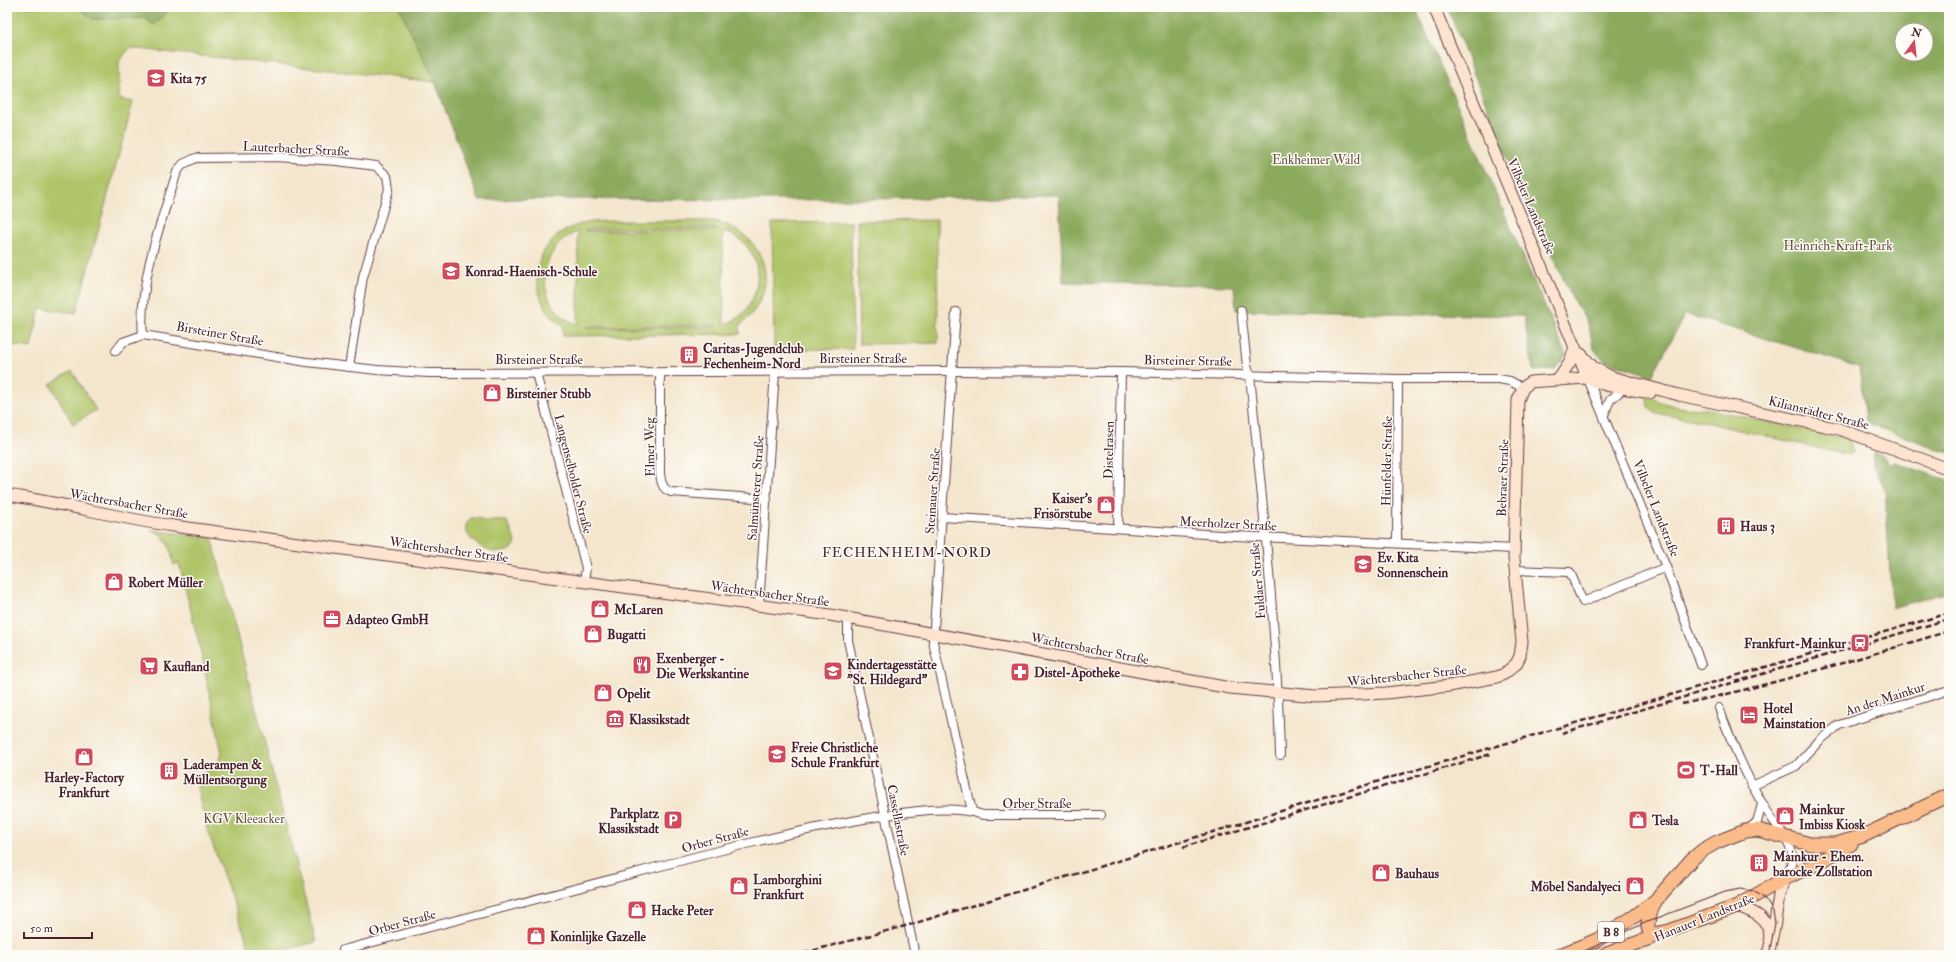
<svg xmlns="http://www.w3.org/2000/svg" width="1956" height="962" font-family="'IM FELL Double Pica',serif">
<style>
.green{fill:#b0c569;stroke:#7d724a;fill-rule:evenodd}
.forest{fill:#8caa5d;stroke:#6b6444;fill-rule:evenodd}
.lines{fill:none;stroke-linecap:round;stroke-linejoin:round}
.street-casing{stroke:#643d43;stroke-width:10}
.secondary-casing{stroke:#643d43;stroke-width:13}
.primary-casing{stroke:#643d43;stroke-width:15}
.street{stroke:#fff;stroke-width:8}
.secondary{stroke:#fde4d0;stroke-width:11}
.primary{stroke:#f9bc8a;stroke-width:13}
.tram{stroke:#4a1f2b;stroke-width:1}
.rail{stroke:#4a1f2b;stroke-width:2.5;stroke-dasharray:6 3;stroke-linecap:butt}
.labels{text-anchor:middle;stroke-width:3;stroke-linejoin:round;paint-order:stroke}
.shield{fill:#fdfcf7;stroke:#806168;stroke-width:1}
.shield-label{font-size:12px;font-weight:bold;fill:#4a1f2b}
.poi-label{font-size:13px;font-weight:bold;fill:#4a1f2b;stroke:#fdfcf7;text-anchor:start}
.street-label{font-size:13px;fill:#4a1f2b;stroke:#fdfcf7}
.park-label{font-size:13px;fill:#69513e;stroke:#fdfcf7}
.neighbourhood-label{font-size:14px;letter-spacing:1px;fill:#4a1f2b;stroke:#fdfcf7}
</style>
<rect width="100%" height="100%" fill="#fdfcf7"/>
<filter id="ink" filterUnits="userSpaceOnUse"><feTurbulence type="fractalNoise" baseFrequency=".025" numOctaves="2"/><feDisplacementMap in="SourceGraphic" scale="8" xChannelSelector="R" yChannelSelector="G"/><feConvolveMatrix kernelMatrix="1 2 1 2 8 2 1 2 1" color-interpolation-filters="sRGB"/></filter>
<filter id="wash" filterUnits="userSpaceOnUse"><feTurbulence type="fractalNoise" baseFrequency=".012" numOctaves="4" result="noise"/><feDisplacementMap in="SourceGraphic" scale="16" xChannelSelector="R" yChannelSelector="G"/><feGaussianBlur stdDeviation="0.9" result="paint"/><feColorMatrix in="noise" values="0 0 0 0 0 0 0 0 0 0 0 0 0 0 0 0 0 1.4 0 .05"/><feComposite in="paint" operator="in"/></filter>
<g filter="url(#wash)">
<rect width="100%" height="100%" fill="#f4e6cd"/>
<!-- green -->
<g class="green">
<path d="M7,7H78L93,19L145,18L154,25L173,7H399L435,82L130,48L119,61V99L133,102L76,313L40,308L31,348L7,344Z"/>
<path d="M937,220L938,343L859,344L857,221Z"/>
<path d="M714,221C767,233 784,290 740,325V334L563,336V326C547,315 537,297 537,277C537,264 542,251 552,241C575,216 609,222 641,221C665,221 690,221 714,221ZM710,228L718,230L585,231L590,229ZM723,231C727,231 732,235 736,237C770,257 761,315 724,324ZM577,232L578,233V325C547,314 534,275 555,249C560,242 568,235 577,232ZM718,325L712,327L593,328L586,327Z"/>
<path d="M851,222L853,349L774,350L772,223Z"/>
<path d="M72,371L96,410L73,424L50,384Z"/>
<path d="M1647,396C1654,398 1658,401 1664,403C1676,407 1690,410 1702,408L1849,439L1853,452L1848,455L1700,421L1655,413L1648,408Z"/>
<path d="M471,518H478L484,521H507L516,543C501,569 450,534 471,518Z"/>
<path d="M151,530L212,538L316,942L264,955H252L207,829L197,788L202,775L218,762L222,754L201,652L179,563L174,565C170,549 168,535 151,530Z"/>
</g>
<!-- forest -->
<g class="forest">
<path d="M78,7H173L154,25L145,18L93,19Z"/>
<path d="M399,7H1415L1566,355L1555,369L1536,371L1533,370L1524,316L1236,310L1234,286L1063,282L1059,195C968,196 876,200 784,200C682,200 581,198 479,200L435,82Z"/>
<path d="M1447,7H1949V453L1870,424L1866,420L1859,367L1685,314L1652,376L1606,361C1586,347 1595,340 1587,322C1585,316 1580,311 1576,305L1524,198ZM1902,30H1926V54H1902Z"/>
<path d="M1875,452L1884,457L1889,465L1895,462L1949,481V592L1892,608L1885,489L1873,466V457Z"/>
</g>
</g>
<g filter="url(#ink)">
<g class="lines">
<!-- street casing -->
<g class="street-casing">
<g id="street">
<path d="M1241,310L1247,366L1250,375C1262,502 1277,629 1280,755"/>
<path d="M956,312L933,642L972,811"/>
<path d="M143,335C138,283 161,222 177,172L183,164L196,158L277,157L337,161L376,166L387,176L389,189L363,277L349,367"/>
<path d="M116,351L123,342L143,335L307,362L377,370L429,373L951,371L1121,372L1398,379H1498L1510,381L1523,388"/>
<path d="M536,373L586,568L584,581"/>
<path d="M660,373V473C661,482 662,489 671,492L767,499"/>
<path d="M1588,379L1666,567L1701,665"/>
<path d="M1604,415L1610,400L1623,389"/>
<path d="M942,517L1236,536L1514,549"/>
<path d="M1118,528L1121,372"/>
<path d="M1397,543L1398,379"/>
<path d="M1514,570L1570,572L1583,602L1666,567"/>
<path d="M759,605L775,372"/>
<path d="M848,618V640L915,955"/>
<path d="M1719,708C1731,741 1744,772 1762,803C1770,818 1786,835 1791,850C1795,860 1789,870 1784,878"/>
<path d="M1752,786L1796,766L1820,740L1839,725L1949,690"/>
<path d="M1747,830L1757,822L1762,804"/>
<path d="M343,950C439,924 535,899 631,874C712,852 792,831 875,817C908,812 952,804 983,815H1101"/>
</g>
</g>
<!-- secondary casing -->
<g class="secondary-casing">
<g id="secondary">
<path d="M1434,7L1588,379"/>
<path d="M1581,354L1593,367L1612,377"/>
<path d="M1558,380L1570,362L1575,347"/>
<path d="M1591,380L1606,385L1650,393"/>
<path d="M7,495C63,503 117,518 173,526L830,615L1230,688L1316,696L1386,693L1449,686L1497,677L1504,674L1516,664L1520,656L1522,642L1514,558L1518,400L1523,388L1530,382L1600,377L1615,378L1679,395L1839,429L1949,469"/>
<path d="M1737,906C1754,912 1770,918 1770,939"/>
<path d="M1768,955L1774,928L1779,895L1784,879"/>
</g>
</g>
<!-- primary casing -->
<g class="primary-casing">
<g id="primary">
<path d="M1655,902C1650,913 1638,940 1664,932"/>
<path d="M1560,955L1597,940L1635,916L1656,900L1692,859L1703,850L1717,842L1745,831L1758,830L1810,844H1836L1863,836L1949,795"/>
<path d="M1604,955L1737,906L1784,879L1818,863L1851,844"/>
</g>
</g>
<!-- street -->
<use href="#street" class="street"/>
<!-- secondary -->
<use href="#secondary" class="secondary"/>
<!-- primary -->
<use href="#primary" class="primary"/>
<!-- tram -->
<path class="tram" d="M1576,955L1647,922L1725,892L1740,889L1753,891L1760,895L1765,899L1773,911L1775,923L1769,955"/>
<!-- rail -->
<g class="rail">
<path d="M1682,704C1773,685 1860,658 1949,631"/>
<path d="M1562,733L1949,619"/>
<path d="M1183,847L1491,754"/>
<path d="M796,955L909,925L1412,771L1949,613"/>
</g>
</g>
</g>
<!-- icons -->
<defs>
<g id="school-square" transform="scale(1)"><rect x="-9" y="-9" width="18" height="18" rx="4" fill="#d1495b" stroke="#fdfcf7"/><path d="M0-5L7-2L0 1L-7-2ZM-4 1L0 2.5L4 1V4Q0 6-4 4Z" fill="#fff"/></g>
<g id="building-square" transform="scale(1)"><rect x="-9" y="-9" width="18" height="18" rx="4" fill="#d1495b" stroke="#fdfcf7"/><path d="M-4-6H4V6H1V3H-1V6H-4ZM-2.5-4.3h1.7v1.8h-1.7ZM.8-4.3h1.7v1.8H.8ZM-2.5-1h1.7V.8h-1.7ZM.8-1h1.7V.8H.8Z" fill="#fff"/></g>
<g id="shop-square" transform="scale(1)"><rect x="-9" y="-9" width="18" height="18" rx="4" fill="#d1495b" stroke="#fdfcf7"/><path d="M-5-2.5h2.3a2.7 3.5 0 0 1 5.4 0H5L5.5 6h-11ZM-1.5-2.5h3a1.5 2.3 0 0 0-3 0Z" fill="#fff"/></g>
<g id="office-square" transform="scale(1)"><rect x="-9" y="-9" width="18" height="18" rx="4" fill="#d1495b" stroke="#fdfcf7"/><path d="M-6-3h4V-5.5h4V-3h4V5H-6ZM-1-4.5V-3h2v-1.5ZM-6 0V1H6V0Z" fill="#fff"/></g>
<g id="station-square" transform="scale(1)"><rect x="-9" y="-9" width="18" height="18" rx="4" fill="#d1495b" stroke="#fdfcf7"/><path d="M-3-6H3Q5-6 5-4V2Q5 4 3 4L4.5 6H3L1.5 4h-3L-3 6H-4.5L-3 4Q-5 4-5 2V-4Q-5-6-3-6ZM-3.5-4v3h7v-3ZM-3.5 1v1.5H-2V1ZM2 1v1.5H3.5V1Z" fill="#fff"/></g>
<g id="restaurant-square" transform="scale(1)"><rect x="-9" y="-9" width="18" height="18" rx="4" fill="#d1495b" stroke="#fdfcf7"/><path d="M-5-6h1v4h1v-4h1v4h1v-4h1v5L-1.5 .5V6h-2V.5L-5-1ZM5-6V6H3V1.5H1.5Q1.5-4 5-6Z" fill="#fff"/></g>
<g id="supermarket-square" transform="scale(1)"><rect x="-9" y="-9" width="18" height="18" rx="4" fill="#d1495b" stroke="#fdfcf7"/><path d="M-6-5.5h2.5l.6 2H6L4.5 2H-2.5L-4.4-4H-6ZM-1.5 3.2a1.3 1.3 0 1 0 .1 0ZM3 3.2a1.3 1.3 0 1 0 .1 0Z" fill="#fff"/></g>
<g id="pharmacy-square" transform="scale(1)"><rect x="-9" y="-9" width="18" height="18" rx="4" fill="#d1495b" stroke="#fdfcf7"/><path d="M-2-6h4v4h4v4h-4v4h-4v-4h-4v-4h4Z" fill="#fff"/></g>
<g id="hotel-square" transform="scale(1)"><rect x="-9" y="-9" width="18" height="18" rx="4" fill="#d1495b" stroke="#fdfcf7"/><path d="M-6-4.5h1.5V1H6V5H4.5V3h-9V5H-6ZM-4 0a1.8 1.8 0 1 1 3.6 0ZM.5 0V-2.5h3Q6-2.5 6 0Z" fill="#fff"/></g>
<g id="museum-square" transform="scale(1)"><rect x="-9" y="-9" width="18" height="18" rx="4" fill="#d1495b" stroke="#fdfcf7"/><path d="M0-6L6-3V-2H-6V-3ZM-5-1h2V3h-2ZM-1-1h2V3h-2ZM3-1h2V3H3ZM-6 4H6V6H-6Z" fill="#fff"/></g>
<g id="stadium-square" transform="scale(1)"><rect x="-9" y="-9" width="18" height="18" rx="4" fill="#d1495b" stroke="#fdfcf7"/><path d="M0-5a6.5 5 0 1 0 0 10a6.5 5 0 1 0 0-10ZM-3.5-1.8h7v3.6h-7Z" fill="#fff"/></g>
<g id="parking-square" transform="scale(1)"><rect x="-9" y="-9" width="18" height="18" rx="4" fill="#d1495b" stroke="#fdfcf7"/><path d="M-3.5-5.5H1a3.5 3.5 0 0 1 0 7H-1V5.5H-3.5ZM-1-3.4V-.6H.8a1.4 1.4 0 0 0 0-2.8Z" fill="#fff"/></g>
</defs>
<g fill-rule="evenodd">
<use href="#school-square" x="156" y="78"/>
<use href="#school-square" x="451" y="271"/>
<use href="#building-square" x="689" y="355"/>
<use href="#shop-square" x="492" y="393"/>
<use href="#shop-square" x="1106" y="505"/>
<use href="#building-square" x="1726" y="526"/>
<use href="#school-square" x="1363" y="564"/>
<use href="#shop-square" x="114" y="582"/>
<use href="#shop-square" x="600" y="609"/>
<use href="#office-square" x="332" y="619"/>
<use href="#shop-square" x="593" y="634"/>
<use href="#station-square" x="1860" y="643"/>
<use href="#restaurant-square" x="642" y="665"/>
<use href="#supermarket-square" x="149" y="666"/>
<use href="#school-square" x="833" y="671"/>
<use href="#pharmacy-square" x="1020" y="672"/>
<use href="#shop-square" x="603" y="693"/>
<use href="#hotel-square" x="1749" y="715"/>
<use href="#museum-square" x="615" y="719"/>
<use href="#school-square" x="777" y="754"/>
<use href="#shop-square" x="84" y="757"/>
<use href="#stadium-square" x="1686" y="770"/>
<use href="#building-square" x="169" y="771"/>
<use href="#shop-square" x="1785" y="816"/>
<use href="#parking-square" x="673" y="820"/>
<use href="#shop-square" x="1638" y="820"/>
<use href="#building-square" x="1759" y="863"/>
<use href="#shop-square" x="1381" y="873"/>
<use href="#shop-square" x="739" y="886"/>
<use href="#shop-square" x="1635" y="886"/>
<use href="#shop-square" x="637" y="910"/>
<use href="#shop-square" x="536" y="936"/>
</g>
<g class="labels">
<!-- shield labels -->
<rect class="shield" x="1598" y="922" width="26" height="20" rx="3"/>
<g class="shield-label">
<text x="1611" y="936">B 8</text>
</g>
<!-- poi labels -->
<g class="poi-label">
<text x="170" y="83">Kita 75</text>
<text x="465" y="276">Konrad-Haenisch-Schule</text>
<text x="703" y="353">Caritas-Jugendclub<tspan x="703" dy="15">Fechenheim-Nord</tspan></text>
<text x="506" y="398">Birsteiner Stubb</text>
<text x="1092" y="503" text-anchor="end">Kaiser's<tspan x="1092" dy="15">Frisörstube</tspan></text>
<text x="1740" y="531">Haus 3</text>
<text x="1377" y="562">Ev. Kita<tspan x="1377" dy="15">Sonnenschein</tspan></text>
<text x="128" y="587">Robert Müller</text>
<text x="614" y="614">McLaren</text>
<text x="346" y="624">Adapteo GmbH</text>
<text x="607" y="639">Bugatti</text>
<text x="1846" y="648" text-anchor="end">Frankfurt-Mainkur</text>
<text x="656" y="663">Exenberger -<tspan x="656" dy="15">Die Werkskantine</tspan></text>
<text x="847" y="669">Kindertagesstätte<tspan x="847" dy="15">"St. Hildegard"</tspan></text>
<text x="163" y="671">Kaufland</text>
<text x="1034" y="677">Distel-Apotheke</text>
<text x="617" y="698">Opelit</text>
<text x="1763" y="713">Hotel<tspan x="1763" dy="15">Mainstation</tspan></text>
<text x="629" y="724">Klassikstadt</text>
<text x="791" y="752">Freie Christliche<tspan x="791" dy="15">Schule Frankfurt</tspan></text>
<text x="183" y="769">Laderampen &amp;<tspan x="183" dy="15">Müllentsorgung</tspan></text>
<text x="1700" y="775">T-Hall</text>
<text x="84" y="782" text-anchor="middle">Harley-Factory<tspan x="84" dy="15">Frankfurt</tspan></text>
<text x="1799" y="814">Mainkur<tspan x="1799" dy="15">Imbiss Kiosk</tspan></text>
<text x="659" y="818" text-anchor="end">Parkplatz<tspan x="659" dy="15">Klassikstadt</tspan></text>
<text x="1652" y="825">Tesla</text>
<text x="1773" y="861">Mainkur - Ehem.<tspan x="1773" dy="15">barocke Zollstation</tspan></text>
<text x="1395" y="878">Bauhaus</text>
<text x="753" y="884">Lamborghini<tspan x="753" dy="15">Frankfurt</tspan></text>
<text x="1621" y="891" text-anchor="end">Möbel Sandalyeci</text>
<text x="651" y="915">Hacke Peter</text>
<text x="550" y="941">Koninlijke Gazelle</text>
</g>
<!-- street labels -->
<g class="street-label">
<text transform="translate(296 148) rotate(3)" y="5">Lauterbacher Straße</text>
<text transform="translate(1532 206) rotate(67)" y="5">Vilbeler Landstraße</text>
<text transform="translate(220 333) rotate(10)" y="5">Birsteiner Straße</text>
<text x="863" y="363">Birsteiner Straße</text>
<text x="539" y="364">Birsteiner Straße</text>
<text transform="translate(1188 360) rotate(1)" y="5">Birsteiner Straße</text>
<text transform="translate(1819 412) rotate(14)" y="5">Kilianstädter Straße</text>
<text transform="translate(649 447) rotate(-91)" y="5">Elmer Weg</text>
<text transform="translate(1108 450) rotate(-89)" y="5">Distelrasen</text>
<text transform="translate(1386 461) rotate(-89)" y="5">Hünfelder Straße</text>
<text transform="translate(574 474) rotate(76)" y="5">Langenselbolder Straße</text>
<text transform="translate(1502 478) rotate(-88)" y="5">Bebraer Straße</text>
<text transform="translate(755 488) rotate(-86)" y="5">Salmünsterer Straße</text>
<text transform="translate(932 491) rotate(-86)" y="5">Steinauer Straße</text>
<text transform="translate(129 503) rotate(10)" y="5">Wächtersbacher Straße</text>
<text transform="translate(1657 508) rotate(68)" y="5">Vilbeler Landstraße</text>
<text transform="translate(1228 523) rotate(3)" y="5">Meerholzer Straße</text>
<text transform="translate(449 549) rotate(8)" y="5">Wächtersbacher Straße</text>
<text transform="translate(1257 581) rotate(-95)" y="5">Fuldaer Straße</text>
<text transform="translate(770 593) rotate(8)" y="5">Wächtersbacher Straße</text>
<text transform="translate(1090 648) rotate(11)" y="5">Wächtersbacher Straße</text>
<text transform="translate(1407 675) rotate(-6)" y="5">Wächtersbacher Straße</text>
<text transform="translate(1885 698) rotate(-18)" y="5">An der Mainkur</text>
<text x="1037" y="808">Orber Straße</text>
<text transform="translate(899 820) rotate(79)" y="5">Cassellastraße</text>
<text transform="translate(715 839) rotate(-15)" y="5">Orber Straße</text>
<text transform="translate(1704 917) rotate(-22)" y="5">Hanauer Landstraße</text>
<text transform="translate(402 922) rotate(-15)" y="5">Orber Straße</text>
</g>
<!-- park labels -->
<g class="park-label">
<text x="1316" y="164">Enkheimer Wald</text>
<text x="1838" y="250">Heinrich-Kraft-Park</text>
<text x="244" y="823">KGV Kleeacker</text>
</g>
<!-- neighbourhood labels -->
<g class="neighbourhood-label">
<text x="907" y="557">FECHENHEIM-NORD</text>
</g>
</g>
<!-- margin -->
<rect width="1956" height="962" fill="none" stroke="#fdfcf7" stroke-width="24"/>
<!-- north arrow -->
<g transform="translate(1914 42) rotate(15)"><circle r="19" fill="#fdfcf7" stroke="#b5a4a5"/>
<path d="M0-3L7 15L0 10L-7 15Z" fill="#d1495b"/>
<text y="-6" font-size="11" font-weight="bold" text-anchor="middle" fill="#4a1f2b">N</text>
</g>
<!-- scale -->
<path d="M24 932v6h68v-6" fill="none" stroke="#4a1f2b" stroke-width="2"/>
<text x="30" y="932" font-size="12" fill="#4a1f2b" stroke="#fdfcf7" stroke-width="3" paint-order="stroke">50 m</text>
</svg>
